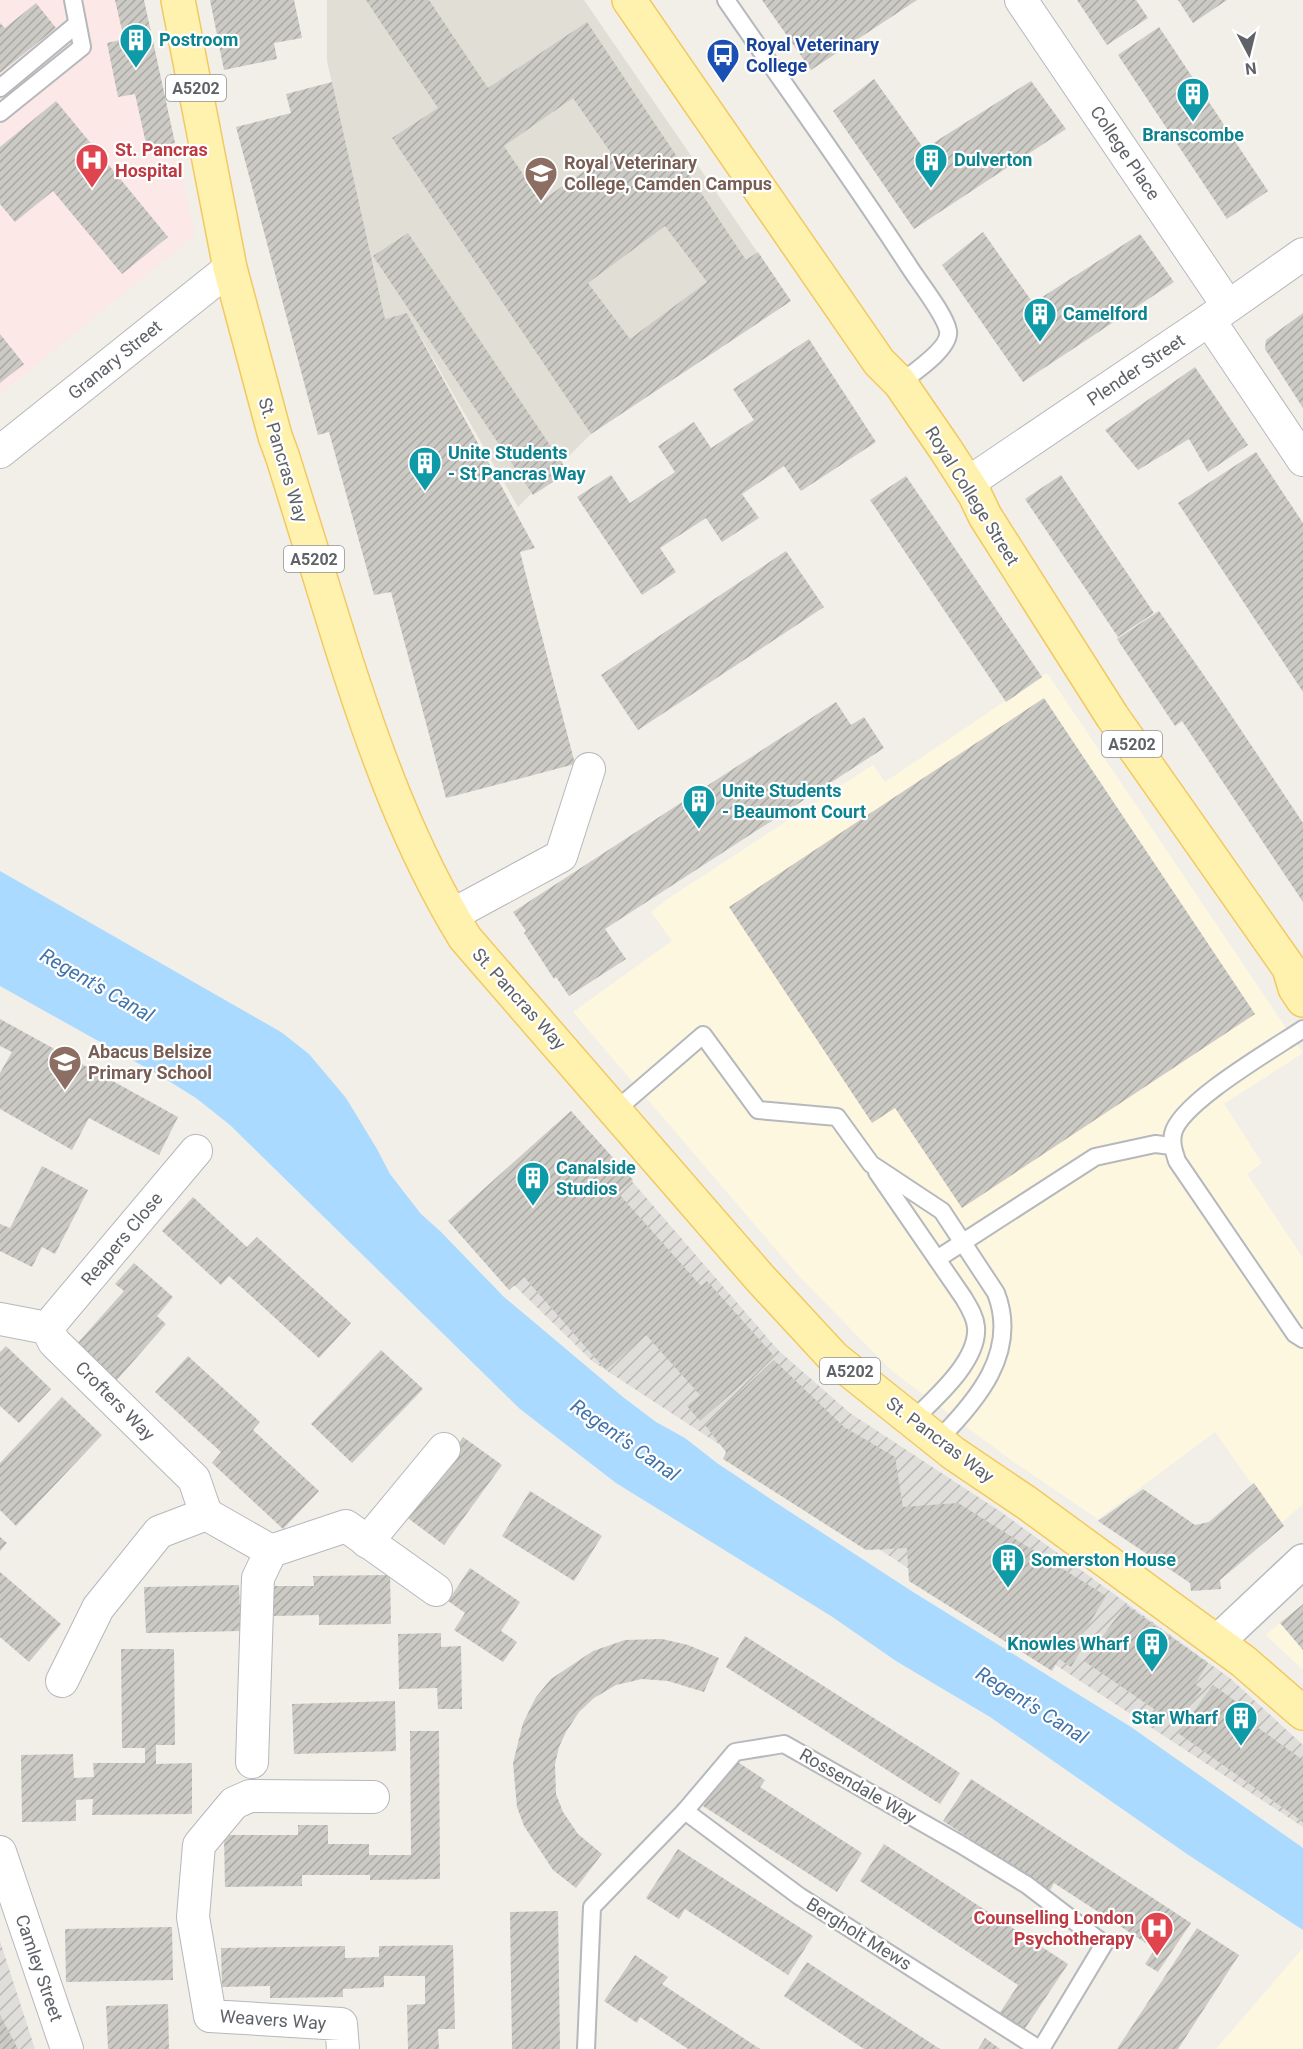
<svg xmlns="http://www.w3.org/2000/svg" width="1303" height="2049" font-family="Roboto,sans-serif">
<style>
.commercial{fill:#fef7e0}
.industrial{fill:url(#industrial-furrows)}
.education{fill:#e1ded6}
.medical{fill:#fce8e6}
.water{fill:#aadaff}
.building{fill:url(#building-hatch);fill-rule:evenodd}
.lines{fill:none;stroke-linecap:round;stroke-linejoin:round}
.lane-casing{stroke:#b5b8bc;stroke-width:20}
.street-casing{stroke:#b5b8bc;stroke-width:34}
.secondary-casing{stroke:#b6babf;stroke-width:36}
.primary-casing{stroke:#f2c960;stroke-width:36}
.lane{stroke:#fff;stroke-width:16}
.street{stroke:#fff;stroke-width:32}
.secondary{stroke:#fff;stroke-width:33}
.primary{stroke:#fff2af;stroke-width:33}
.labels{text-anchor:middle;stroke-width:4.5;stroke-linejoin:round;paint-order:stroke}
.shield{fill:#fff;stroke:#8f9295;stroke-width:1.5}
.shield-label{font-size:16px;font-weight:bold;fill:#5f6368}
.culture-label{font-size:18px;font-weight:bold;fill:#0d838f;stroke:#fff;text-anchor:start}
.transit-label{font-size:18px;font-weight:bold;fill:#164399;stroke:#fff;text-anchor:start}
.health-label{font-size:18px;font-weight:bold;fill:#be3a42;stroke:#fff;text-anchor:start}
.street-label{font-size:18px;fill:#5f6368;stroke:#fff}
.education-label{font-size:18px;font-weight:bold;fill:#785e54;stroke:#fff;text-anchor:start}
.water-label{font-size:20px;font-style:italic;fill:#4174aa;stroke:#fff}
</style>
<defs>
<pattern id="industrial-furrows" width="10" height="10" patternUnits="userSpaceOnUse" patternTransform="scale(1.5)"><rect width="10" height="10" fill="#e0deda"/><path d="M-1 1l2-2M0 10L10 0M9 11l2-2" fill="none" stroke="#b9b8b5"/></pattern>
<pattern id="building-hatch" width="6" height="6" patternUnits="userSpaceOnUse" patternTransform="scale(1.5)"><rect width="6" height="6" fill="#cccac5"/><path d="M-1 1l2-2M0 6l6-6M5 7l2-2" fill="none" stroke="#a9a8a4"/></pattern>
</defs>
<rect width="100%" height="100%" fill="#f1efe8"/>
<!-- commercial -->
<g class="commercial">
<path d="M1047,673L1303,1053L1224,1104L1262,1163L1247,1174L1303,1258V1504L1280,1524L1215,1432L1098,1519L1011,1460L892,1371L797,1274L573,1012L672,941L651,912L669,898L873,765L885,782Z"/>
<path d="M1303,1603V1670L1266,1635Z"/>
<path d="M1303,1948V2049H1216Z"/>
</g>
<!-- industrial -->
<g class="industrial">
<path d="M571,1111L779,1351L850,1413L1001,1512L1231,1679L1303,1745V1827L592,1361L448,1221Z"/>
<path d="M0,1941L35,2049H0Z"/>
</g>
<!-- education -->
<path class="education" d="M327,0H584L791,301L591,434L518,507L407,313L385,319L327,61Z"/>
<!-- medical -->
<path class="medical" d="M0,0H144L195,235L0,394Z"/>
<!-- water -->
<path class="water" d="M0,871L281,1032L309,1054L346,1098L377,1149L390,1174L421,1214L440,1231L504,1297L623,1397L656,1422L685,1438L717,1463L778,1504L913,1592L1131,1727L1303,1848V1930L1187,1854L990,1717L896,1661L831,1616L616,1483L520,1409L230,1125L196,1098L159,1075L0,986Z"/>
<!-- building -->
<g class="building">
<path d="M115,0H144L175,143L147,148L135,94L118,97L107,43L124,39Z"/>
<path d="M210,0H294L302,38L274,43L277,59L224,70Z"/>
<path d="M366,0H429L488,88L587,22L746,260L758,252L791,301L591,434L392,138L438,108ZM573,98L611,153L541,201L504,146ZM665,226L707,282L630,339L588,283Z"/>
<path d="M762,0H917L811,70Z"/>
<path d="M1077,0H1136L1148,18L1107,45Z"/>
<path d="M1178,0H1227L1193,23Z"/>
<path d="M36,3L56,28L0,73V23L5,28Z"/>
<path d="M1159,27L1268,191L1227,219L1118,55Z"/>
<path d="M874,79L924,149L1031,81L1066,129L914,229L833,111Z"/>
<path d="M332,82L385,319L407,313L535,548L520,552L575,764L446,798L391,592L374,595L329,432L318,435L236,127L291,113L286,94Z"/>
<path d="M56,101L168,237L122,274L53,191L15,222L0,204V147Z"/>
<path d="M983,232L1033,303L1140,234L1174,282L1023,382L942,265Z"/>
<path d="M408,233L568,472L533,495L373,256Z"/>
<path d="M1303,313V408L1265,349L1266,340Z"/>
<path d="M0,334L24,364L0,383Z"/>
<path d="M809,339L876,442L801,491L784,466L742,494L759,518L722,542L706,518L660,548L676,572L642,595L577,497L611,475L630,503L675,472L658,446L694,422L711,448L754,420L733,389Z"/>
<path d="M1195,367L1248,445L1208,472L1189,439L1138,470L1105,430Z"/>
<path d="M1256,452L1303,523V692L1178,503Z"/>
<path d="M1061,475L1154,613L1118,637L1025,499Z"/>
<path d="M906,476L1042,677L1006,702L870,500Z"/>
<path d="M786,551L824,607L638,730L601,675Z"/>
<path d="M1159,611L1219,697L1303,823V902L1182,721L1175,726L1117,639Z"/>
<path d="M1044,698L1255,1014L962,1208L895,1108L872,1123L729,907Z"/>
<path d="M836,702L851,725L864,717L884,748L605,929L626,959L569,996L556,977L554,979L524,933L526,931L513,912Z"/>
<path d="M0,1019L178,1117L159,1155L89,1118L72,1150L0,1109V1073L12,1052L0,1046Z"/>
<path d="M571,1111L633,1180L618,1193L701,1286L707,1281L774,1356L700,1421L687,1406L700,1395L646,1335L606,1370L524,1277L509,1290L448,1221Z"/>
<path d="M42,1166L88,1190L55,1254L42,1247L32,1267L0,1251V1224L10,1228Z"/>
<path d="M193,1197L247,1247L257,1237L351,1323L319,1358L229,1276L221,1285L162,1231Z"/>
<path d="M134,1263L173,1297L157,1316L166,1324L116,1381L75,1346L124,1291L115,1284Z"/>
<path d="M6,1346L51,1389L19,1423L0,1406V1352Z"/>
<path d="M381,1350L423,1389L352,1463L311,1424Z"/>
<path d="M188,1356L260,1422L253,1430L319,1491L283,1529L212,1463L221,1452L155,1392Z"/>
<path d="M774,1360L844,1427L895,1457L903,1507L958,1503L1106,1596L1081,1637L1087,1641L1071,1667L1059,1659L1052,1671L909,1581L907,1548L866,1550L723,1459L726,1452L705,1425Z"/>
<path d="M62,1397L102,1435L16,1526L0,1510V1463Z"/>
<path d="M463,1437L502,1465L444,1545L405,1516Z"/>
<path d="M1254,1483L1284,1526L1220,1580L1221,1589L1191,1591L1190,1583L1098,1521L1143,1489L1195,1525L1209,1522Z"/>
<path d="M530,1491L602,1536L574,1581L502,1536Z"/>
<path d="M0,1537L7,1543L0,1551Z"/>
<path d="M470,1568L520,1602L501,1631L517,1642L503,1662L454,1630L465,1613L448,1601Z"/>
<path d="M0,1572L61,1624L29,1662L0,1637Z"/>
<path d="M390,1575L391,1624L319,1625V1615L274,1616V1586H314L313,1576Z"/>
<path d="M239,1585L241,1631L146,1633L144,1587Z"/>
<path d="M1303,1604V1650L1280,1623Z"/>
<path d="M1126,1605L1208,1663L1195,1684L1202,1689L1176,1724L1084,1661Z"/>
<path d="M441,1633V1647L461,1646L462,1709H438L437,1688L399,1689L398,1634Z"/>
<path d="M745,1636L960,1773L940,1804L726,1667Z"/>
<path d="M662,1639L688,1645L719,1658L704,1692L668,1681L642,1679L616,1685L594,1698L579,1712L566,1732L559,1747L555,1764L556,1794L563,1812L578,1834L602,1854L576,1888L553,1870L524,1826L517,1807L513,1763L523,1723L536,1697L551,1679L593,1651L625,1640Z"/>
<path d="M121,1649H174L175,1745H156V1764L192,1763V1814L92,1815L93,1799L76,1800V1821L22,1822L21,1755L73,1754L74,1778L94,1777L93,1763H145V1748H122Z"/>
<path d="M1213,1685L1259,1718L1254,1725L1303,1760V1822L1178,1733Z"/>
<path d="M395,1701L396,1751L294,1754L292,1704Z"/>
<path d="M410,1731H439L440,1879L370,1880V1875H302V1886L225,1887L224,1835H298V1825H328V1844H369V1855H411Z"/>
<path d="M733,1759L765,1780L760,1787L862,1853L837,1892L703,1806Z"/>
<path d="M971,1779L1191,1923L1158,1972L1145,1964L1155,1949L1054,1883L1050,1890L943,1821Z"/>
<path d="M884,1844L1068,1964L1024,2030L999,2014L1018,1985L860,1881Z"/>
<path d="M678,1849L813,1936L788,1975L685,1909L679,1919L646,1898Z"/>
<path d="M558,1911L560,2049H512L510,1912Z"/>
<path d="M172,1927L173,1980L66,1982L65,1929Z"/>
<path d="M1197,1928L1239,1955L1178,2049H1117Z"/>
<path d="M453,1945L455,2029H438L439,2049H408L407,2005L425,2004V1976H384V1987L343,1989V1997L270,1998V1986L222,1987L221,1948L345,1946V1958L379,1957V1946Z"/>
<path d="M635,1955L668,1977L662,1984L760,2049H688L640,2017L637,2023L604,2001Z"/>
<path d="M807,1962L940,2049H864L784,1996Z"/>
<path d="M168,2004L169,2049H108L106,2006Z"/>
<path d="M0,2015L18,2049H0Z"/>
<path d="M985,2038L1000,2049H978Z"/>
</g>
<g class="lines">
<!-- lane casing -->
<g class="lane-casing">
<g id="lane">
<path d="M726,0C787,89 851,177 910,268C919,282 946,316 948,331C951,348 913,373 900,383"/>
<path d="M0,88L77,24"/>
<path d="M0,113L82,47L73,0"/>
<path d="M1303,1029C1275,1048 1179,1103 1173,1134C1171,1144 1174,1151 1177,1161L1295,1334L1303,1339"/>
<path d="M616,1110L703,1035L758,1110L837,1117L871,1164L942,1211L996,1293C1019,1352 977,1401 937,1441"/>
<path d="M877,1172L963,1297C969,1307 975,1316 976,1327C979,1361 934,1399 912,1421"/>
<path d="M937,1259L1095,1157L1155,1144L1172,1146"/>
<path d="M685,1811L799,1896L1039,2049"/>
<path d="M586,2049L592,1907L685,1811L735,1752L784,1744L960,1844L1027,1885L1104,1944L1041,2049"/>
</g>
</g>
<!-- street casing -->
<g class="street-casing">
<g id="street">
<path d="M1021,0L1228,306"/>
<path d="M1209,320L1303,460"/>
<path d="M0,452L230,268"/>
<path d="M968,483L1209,320L1303,254"/>
<path d="M452,915L561,856L589,769"/>
<path d="M0,1319L47,1328L54,1342L194,1479L206,1514"/>
<path d="M47,1328L196,1151"/>
<path d="M367,1542L444,1449"/>
<path d="M62,1681L98,1608L159,1532L206,1514L271,1551L346,1526L436,1590"/>
<path d="M252,1762L258,1578L271,1551"/>
<path d="M0,1852L67,2049"/>
<path d="M343,2049L341,2024L210,2016L193,1917L199,1845L234,1803L250,1796L373,1797"/>
</g>
</g>
<!-- secondary casing -->
<g class="secondary-casing">
<path id="secondary" d="M1217,1642L1303,1561"/>
</g>
<!-- primary casing -->
<g class="primary-casing">
<g id="primary">
<path d="M178,0L230,268L275,436L283,458C302,521 322,583 341,645C373,746 409,847 465,938L759,1277L834,1358L953,1453L1027,1503L1243,1661L1303,1713"/>
<path d="M629,0L879,362L900,383L946,450L975,495L985,516L1112,716L1289,968L1295,988L1303,1000"/>
</g>
</g>
<!-- lane -->
<use href="#lane" class="lane"/>
<!-- street -->
<use href="#street" class="street"/>
<!-- secondary -->
<use href="#secondary" class="secondary"/>
<!-- primary -->
<use href="#primary" class="primary"/>
</g>
<!-- icons -->
<defs>
<g id="building-pin" transform="scale(1.725)"><path d="M0 17L-7.5 6A9.5 9.5 0 1 1 7.5 6Z" fill="#0f9aa8" stroke="#fff"/><path d="M-4-6H4V6H1V3H-1V6H-4ZM-2.5-4.3h1.7v1.8h-1.7ZM.8-4.3h1.7v1.8H.8ZM-2.5-1h1.7V.8h-1.7ZM.8-1h1.7V.8H.8Z" fill="#fff"/></g>
<g id="bus-pin" transform="scale(1.725)"><path d="M0 17L-7.5 6A9.5 9.5 0 1 1 7.5 6Z" fill="#1a4fb4" stroke="#fff"/><path d="M-5-6H5V4H4V6H2V4H-2V6H-4V4H-5ZM-3.5-4V0h7V-4ZM-3.5 1.2v1.5H-2V1.2ZM2 1.2v1.5H3.5V1.2Z" fill="#fff"/></g>
<g id="hospital-pin" transform="scale(1.725)"><path d="M0 17L-7.5 6A9.5 9.5 0 1 1 7.5 6Z" fill="#e0444e" stroke="#fff"/><path d="M-5-5h3v3.5h4V-5h3V5h-3V1.5h-4V5h-3Z" fill="#fff"/></g>
<g id="university-pin" transform="scale(1.725)"><path d="M0 17L-7.5 6A9.5 9.5 0 1 1 7.5 6Z" fill="#8d6e63" stroke="#fff"/><path d="M0-5L7-2L0 1L-7-2ZM-4 1L0 2.5L4 1V4Q0 6-4 4Z" fill="#fff"/></g>
<g id="school-pin" transform="scale(1.725)"><path d="M0 17L-7.5 6A9.5 9.5 0 1 1 7.5 6Z" fill="#8d6e63" stroke="#fff"/><path d="M0-5L7-2L0 1L-7-2ZM-4 1L0 2.5L4 1V4Q0 6-4 4Z" fill="#fff"/></g>
</defs>
<g fill-rule="evenodd">
<use href="#building-pin" x="136" y="40"/>
<use href="#bus-pin" x="723" y="55"/>
<use href="#building-pin" x="1193" y="94"/>
<use href="#hospital-pin" x="92" y="160"/>
<use href="#building-pin" x="931" y="160"/>
<use href="#university-pin" x="541" y="173"/>
<use href="#building-pin" x="1040" y="314"/>
<use href="#building-pin" x="425" y="463"/>
<use href="#building-pin" x="699" y="801"/>
<use href="#school-pin" x="65" y="1062"/>
<use href="#building-pin" x="533" y="1178"/>
<use href="#building-pin" x="1008" y="1560"/>
<use href="#building-pin" x="1152" y="1644"/>
<use href="#building-pin" x="1241" y="1718"/>
<use href="#hospital-pin" x="1157" y="1928"/>
</g>
<g class="labels">
<!-- shield labels -->
<g class="shield">
<rect x="166" y="75" width="60" height="26" rx="4.5"/>
<rect x="284" y="546" width="60" height="26" rx="4.5"/>
<rect x="1102" y="731" width="60" height="26" rx="4.5"/>
<rect x="820" y="1358" width="60" height="26" rx="4.5"/>
</g>
<g class="shield-label">
<text x="196" y="94">A5202</text>
<text x="314" y="565">A5202</text>
<text x="1132" y="750">A5202</text>
<text x="850" y="1377">A5202</text>
</g>
<!-- culture labels -->
<g class="culture-label">
<text x="159" y="46">Postroom</text>
<text x="1193" y="141" text-anchor="middle">Branscombe</text>
<text x="954" y="166">Dulverton</text>
<text x="1063" y="320">Camelford</text>
<text x="448" y="459">Unite Students<tspan x="448" dy="21">- St Pancras Way</tspan></text>
<text x="722" y="797">Unite Students<tspan x="722" dy="21">- Beaumont Court</tspan></text>
<text x="556" y="1174">Canalside<tspan x="556" dy="21">Studios</tspan></text>
<text x="1031" y="1566">Somerston House</text>
<text x="1129" y="1650" text-anchor="end">Knowles Wharf</text>
<text x="1218" y="1724" text-anchor="end">Star Wharf</text>
</g>
<!-- transit labels -->
<g class="transit-label">
<text x="746" y="51">Royal Veterinary<tspan x="746" dy="21">College</tspan></text>
</g>
<!-- health labels -->
<g class="health-label">
<text x="115" y="156">St. Pancras<tspan x="115" dy="21">Hospital</tspan></text>
<text x="1134" y="1924" text-anchor="end">Counselling London<tspan x="1134" dy="21">Psychotherapy</tspan></text>
</g>
<!-- street labels -->
<g class="street-label">
<text transform="translate(1125 153) rotate(56)" y="6">College Place</text>
<text transform="translate(115 360) rotate(-39)" y="6">Granary Street</text>
<text transform="translate(1136 370) rotate(-34)" y="6">Plender Street</text>
<text transform="translate(283 460) rotate(73)" y="6">St. Pancras Way</text>
<text transform="translate(972 496) rotate(58)" y="6">Royal College Street</text>
<text transform="translate(519 999) rotate(48)" y="6">St. Pancras Way</text>
<text transform="translate(122 1239) rotate(-50)" y="6">Reapers Close</text>
<text transform="translate(115 1401) rotate(45)" y="6">Crofters Way</text>
<text transform="translate(940 1440) rotate(37)" y="6">St. Pancras Way</text>
<text transform="translate(858 1786) rotate(30)" y="6">Rossendale Way</text>
<text transform="translate(859 1934) rotate(32)" y="6">Bergholt Mews</text>
<text transform="translate(39 1968) rotate(71)" y="6">Camley Street</text>
<text transform="translate(273 2020) rotate(4)" y="6">Weavers Way</text>
</g>
<!-- education labels -->
<g class="education-label">
<text x="564" y="169">Royal Veterinary<tspan x="564" dy="21">College, Camden Campus</tspan></text>
<text x="88" y="1058">Abacus Belsize<tspan x="88" dy="21">Primary School</tspan></text>
</g>
<!-- water labels -->
<g class="water-label">
<text transform="translate(97 985) rotate(30)" y="7">Regent's Canal</text>
<text transform="translate(625 1440) rotate(35)" y="7">Regent's Canal</text>
<text transform="translate(1032 1705) rotate(32)" y="7">Regent's Canal</text>
</g>
</g>
<!-- north arrow -->
<g transform="translate(1249 54) rotate(173)" stroke="#ffffff" stroke-width="4.5" paint-order="stroke">
<path d="M0-4.5L10 22L0 15L-10 22Z" fill="#5f6368"/>
<text y="-9" font-size="16" font-weight="bold" text-anchor="middle" fill="#5f6368">N</text>
</g>
</svg>
